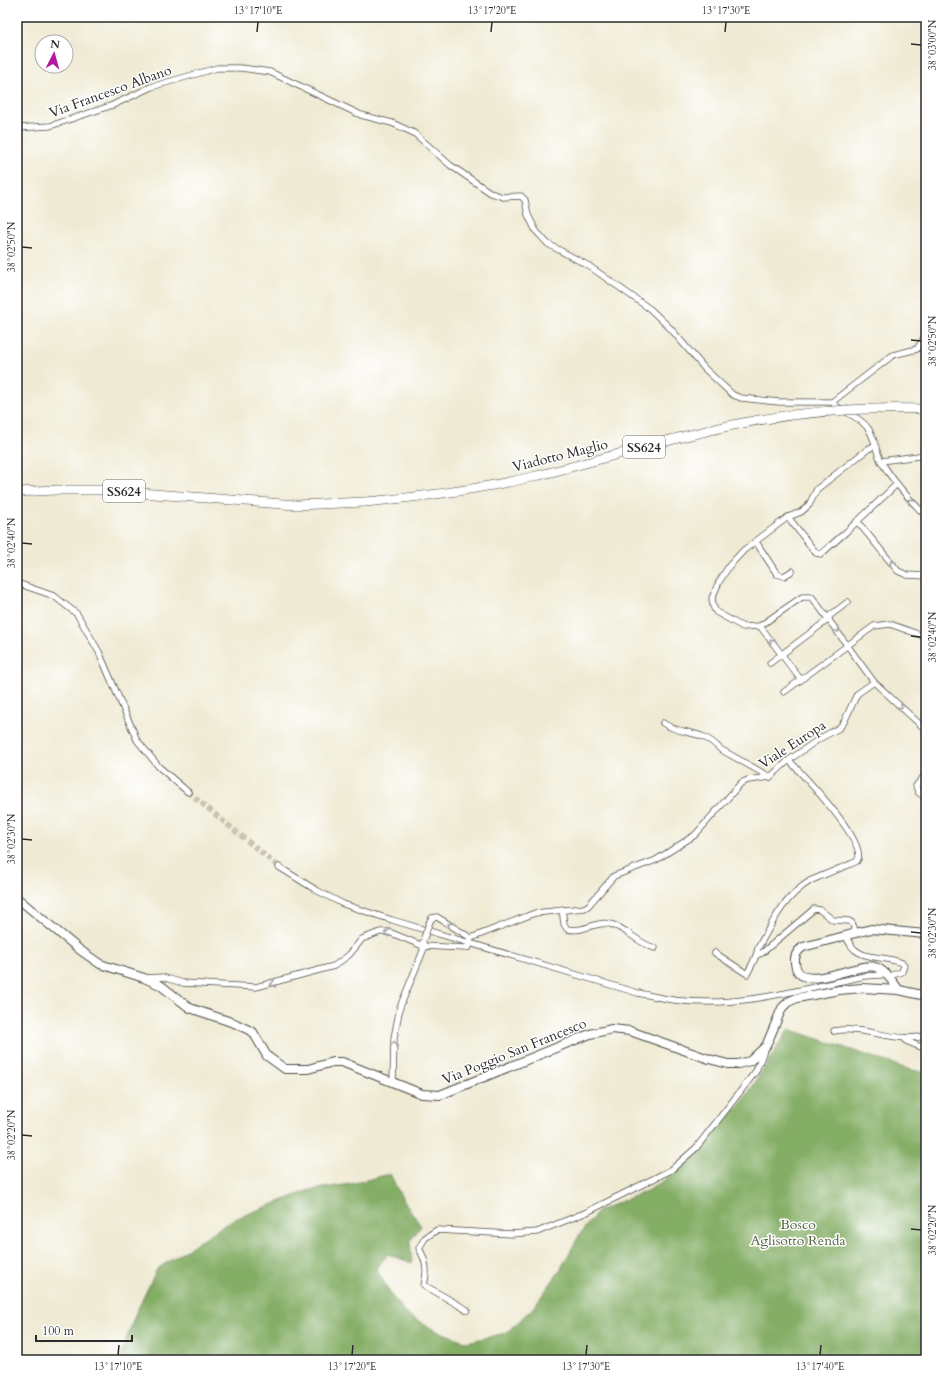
<svg xmlns="http://www.w3.org/2000/svg" width="943" height="1377" font-family="Cardo,serif">
<style>
.forest{fill:#84ad65;stroke:#586c48}
.lines{fill:none;stroke-linecap:round;stroke-linejoin:round}
.street-tunnel{stroke:#c8c4b1;stroke-width:5.5;stroke-dasharray:5.5 3;stroke-linecap:butt}
.street-casing{stroke:#484844;stroke-width:7}
.secondary-casing{stroke:#484844;stroke-width:10}
.primary-casing{stroke:#484844;stroke-width:10}
.street{stroke:#fff;stroke-width:5.5}
.secondary{stroke:#fff;stroke-width:8}
.primary{stroke:#fff;stroke-width:9}
.street-bridge-casing{stroke:#484844;stroke-width:7;stroke-linecap:butt}
.primary-bridge-casing{stroke:#484844;stroke-width:10;stroke-linecap:butt}
.street-bridge{stroke:#fff;stroke-width:5.5}
.primary-bridge{stroke:#fff;stroke-width:9}
.oneway{stroke:#a0a0a0}
.ticks{fill:none;stroke:#2b2b2b;stroke-width:1.5}
.labels{text-anchor:middle;stroke-width:3;stroke-linejoin:round;paint-order:stroke}
.shield{fill:#fff;stroke:#6b6b6b;stroke-width:1}
.shield-label{font-size:13px;font-weight:bold;fill:#2b2b2b}
.street-label{font-size:14px;fill:#2b2b2b;stroke:#fff}
.park-label{font-size:14px;fill:#566244;stroke:#fff}
.neatline{fill:none;stroke:#2b2b2b;stroke-width:1.5}
.ticks-label{font-size:10px;text-anchor:middle;fill:#2b2b2b}
</style>
<rect width="100%" height="100%" fill="#fff"/>
<filter id="ink" filterUnits="userSpaceOnUse"><feTurbulence type="fractalNoise" baseFrequency=".025" numOctaves="2"/><feDisplacementMap in="SourceGraphic" scale="8" xChannelSelector="R" yChannelSelector="G"/><feConvolveMatrix kernelMatrix="1 2 1 2 8 2 1 2 1" color-interpolation-filters="sRGB"/></filter>
<filter id="wash" filterUnits="userSpaceOnUse"><feTurbulence type="fractalNoise" baseFrequency=".012" numOctaves="4" result="noise"/><feDisplacementMap in="SourceGraphic" scale="16" xChannelSelector="R" yChannelSelector="G"/><feGaussianBlur stdDeviation="0.9" result="paint"/><feColorMatrix in="noise" values="0 0 0 0 0 0 0 0 0 0 0 0 0 0 0 0 0 1.4 0 .05"/><feComposite in="paint" operator="in"/></filter>
<g filter="url(#wash)">
<rect width="100%" height="100%" fill="#efead3"/>
<!-- forest -->
<path class="forest" d="M789,1029L908,1069L926,1073V1360H119L135,1315L157,1269L232,1220L310,1190L351,1184L390,1174L403,1200L421,1226L410,1241L412,1263L388,1254L376,1268L391,1295L407,1315L435,1330L467,1342L506,1333L532,1309L559,1272L580,1234L598,1211L649,1190L683,1168L708,1142L747,1095Z"/>
</g>
<g filter="url(#ink)">
<g class="lines">
<!-- street-tunnel -->
<path class="street-tunnel" d="M188,792L279,867"/>
<!-- street casing -->
<g class="street-casing">
<g id="street">
<path d="M17,128L50,126L113,105L151,87L217,68H241L270,72L361,115L392,123L414,133L450,165L491,193L503,197L521,196L525,200L528,215L536,231L548,244L589,266L650,309L670,328L705,369L733,395L741,398L779,402H832"/>
<path d="M832,402C842,413 858,415 867,427C875,436 875,450 881,461C893,482 909,499 926,516"/>
<path d="M832,402L893,355L917,349L926,335"/>
<path d="M874,446L868,449L817,489L809,505L801,512L788,517L744,550L729,566L719,582L712,598L713,606L716,612L743,627L760,626L802,597H812L874,682L926,730"/>
<path d="M881,461L926,455"/>
<path d="M788,517L816,553L821,554L846,532L897,484"/>
<path d="M857,521L898,571L907,575L926,576"/>
<path d="M756,542L777,574L784,576L792,571"/>
<path d="M17,583L54,596L77,614L99,652L137,740L159,767L188,792"/>
<path d="M828,617L848,602"/>
<path d="M760,626L801,680"/>
<path d="M770,663L829,619"/>
<path d="M784,692L874,626L890,624L926,637"/>
<path d="M663,723C681,736 701,728 720,749L770,777"/>
<path d="M926,774L916,786L918,792L926,798"/>
<path d="M279,867L316,890L343,904L392,920L638,993C653,996 668,1000 683,1001C745,1007 805,988 865,976L881,975"/>
<path d="M562,909L564,924L567,929C585,933 596,920 610,924C627,928 638,944 655,948"/>
<path d="M430,921L432,918L437,917L471,938"/>
<path d="M846,935C854,963 881,954 902,963L904,965L902,972L892,975"/>
<path d="M715,953L747,974C751,967 757,956 758,948C772,923 784,897 810,881C817,877 855,863 857,861C870,843 801,774 789,760"/>
<path d="M757,955L762,953L814,909L820,910L833,920L849,921L852,923L856,932"/>
<path d="M147,978L162,977L183,983L256,987L334,966L349,955L362,939L380,932H389L423,946L465,948L469,947L471,938L535,913L584,908L588,906L614,876L656,860L695,835L741,783L748,780L770,777L789,760L819,739L839,728L844,722L857,694L874,682"/>
<path d="M834,1031C858,1026 882,1037 907,1038C913,1038 920,1037 926,1036"/>
<path d="M906,1038V1041L926,1049"/>
<path d="M393,1083L394,1038L400,1007L423,951V942"/>
<path d="M467,1310L424,1285C428,1271 426,1261 419,1248L425,1238L437,1230L512,1234L537,1232L587,1212L671,1170L696,1148L729,1106L756,1071L765,1048"/>
</g>
</g>
<!-- secondary casing -->
<g class="secondary-casing">
<g id="secondary">
<path d="M17,898L80,950L100,964L144,978L160,985L190,1008L234,1023L253,1032L267,1056L285,1069H308L333,1062H342L422,1094L440,1095L590,1034L612,1029L630,1031L709,1059L728,1064H738L750,1061L766,1046L782,1008L788,1002L797,998L839,990L862,988L899,990L926,996"/>
<path d="M899,990C893,982 885,970 875,967C857,961 799,997 795,963C794,956 797,951 803,947L871,929L926,934"/>
</g>
</g>
<!-- primary casing -->
<g class="primary-casing">
<path id="primary" d="M17,492L56,490H102L296,505L365,502"/>
</g>
<!-- street -->
<use href="#street" class="street"/>
<!-- secondary -->
<use href="#secondary" class="secondary"/>
<!-- primary -->
<use href="#primary" class="primary"/>
<!-- street-bridge casing -->
<g class="street-bridge-casing">
<path id="street-bridge" d="M424,938L430,921"/>
</g>
<!-- primary-bridge casing -->
<g class="primary-bridge-casing">
<path id="primary-bridge" d="M365,502C421,497 476,490 532,477C602,460 671,437 743,423C803,411 864,407 926,409"/>
</g>
<!-- street-bridge -->
<use href="#street-bridge" class="street-bridge"/>
<!-- primary-bridge -->
<use href="#primary-bridge" class="primary-bridge"/>
</g>
<!-- one-way arrows -->
<defs><path id="oneway-chevron" d="M-2-3.5L2.5 0L-2 3.5" fill="none" stroke-width="1.6" stroke-linecap="round" stroke-linejoin="round"/></defs>
<g class="oneway">
<use href="#oneway-chevron" transform="translate(910 501) rotate(-137)"/>
<use href="#oneway-chevron" transform="translate(892 563) rotate(-130)"/>
<use href="#oneway-chevron" transform="translate(837 630) rotate(54)"/>
<use href="#oneway-chevron" transform="translate(772 642) rotate(-127)"/>
<use href="#oneway-chevron" transform="translate(900 706) rotate(43)"/>
<use href="#oneway-chevron" transform="translate(450 925) rotate(-148)"/>
<use href="#oneway-chevron" transform="translate(387 933) rotate(-170)"/>
<use href="#oneway-chevron" transform="translate(273 984) rotate(168)"/>
<use href="#oneway-chevron" transform="translate(394 1044) rotate(-89)"/>
</g>
</g>
<!-- ticks -->
<path class="ticks" d="M257,32L258,22M491,32L492,22M725,32L726,22M911,44L921,45M22,247L32,248M911,340L921,341M22,543L32,544M911,636L921,637M22,839L32,840M911,932L921,933M22,1135L32,1136M911,1229L921,1230M118,1355L119,1345M352,1355L353,1345M586,1355L587,1345M820,1355L821,1345"/>
<g class="labels">
<!-- shield labels -->
<g class="shield">
<rect x="623" y="436" width="42" height="22" rx="3"/>
<rect x="103" y="480" width="42" height="22" rx="3"/>
</g>
<g class="shield-label">
<text x="644" y="452">SS624</text>
<text x="124" y="496">SS624</text>
</g>
<!-- street labels -->
<g class="street-label">
<text transform="translate(110 91) rotate(-20)" y="5">Via Francesco Albano</text>
<text transform="translate(560 455) rotate(-14)" y="5">Viadotto Maglio</text>
<text transform="translate(792 744) rotate(-33)" y="5">Viale Europa</text>
<text transform="translate(514 1051) rotate(-22)" y="5">Via Poggio San Francesco</text>
</g>
<!-- park labels -->
<g class="park-label">
<text x="798" y="1229">Bosco<tspan x="798" dy="16">Aglisotto Renda</tspan></text>
</g>
</g>
<!-- margin -->
<rect width="943" height="1377" fill="none" stroke="#fff" stroke-width="44"/>
<!-- north arrow -->
<g transform="translate(54 54) rotate(6)"><circle r="19" fill="#ffffff" stroke="#aaaaaa"/>
<path d="M0-3L7 15L0 10L-7 15Z" fill="#b5179e"/>
<text y="-6" font-size="11" font-weight="bold" text-anchor="middle" fill="#2b2b2b">N</text>
</g>
<!-- scale -->
<path d="M36 1335v6h96v-6" fill="none" stroke="#2b2b2b" stroke-width="2"/>
<text x="42" y="1335" font-size="12" fill="#2b2b2b" stroke="#ffffff" stroke-width="3" paint-order="stroke">100 m</text>
<rect x="22" y="22" width="899" height="1333" class="neatline"/>
<g class="ticks-label">
<text x="258" y="14">13°17'10"E</text>
<text x="492" y="14">13°17'20"E</text>
<text x="726" y="14">13°17'30"E</text>
<text transform="translate(932 45) rotate(-90)" y="4">38°03'00"N</text>
<text transform="translate(11 247) rotate(-90)" y="4">38°02'50"N</text>
<text transform="translate(932 341) rotate(-90)" y="4">38°02'50"N</text>
<text transform="translate(11 543) rotate(-90)" y="4">38°02'40"N</text>
<text transform="translate(932 637) rotate(-90)" y="4">38°02'40"N</text>
<text transform="translate(11 839) rotate(-90)" y="4">38°02'30"N</text>
<text transform="translate(932 933) rotate(-90)" y="4">38°02'30"N</text>
<text transform="translate(11 1135) rotate(-90)" y="4">38°02'20"N</text>
<text transform="translate(932 1230) rotate(-90)" y="4">38°02'20"N</text>
<text x="118" y="1370">13°17'10"E</text>
<text x="352" y="1370">13°17'20"E</text>
<text x="586" y="1370">13°17'30"E</text>
<text x="820" y="1370">13°17'40"E</text>
</g>
</svg>
